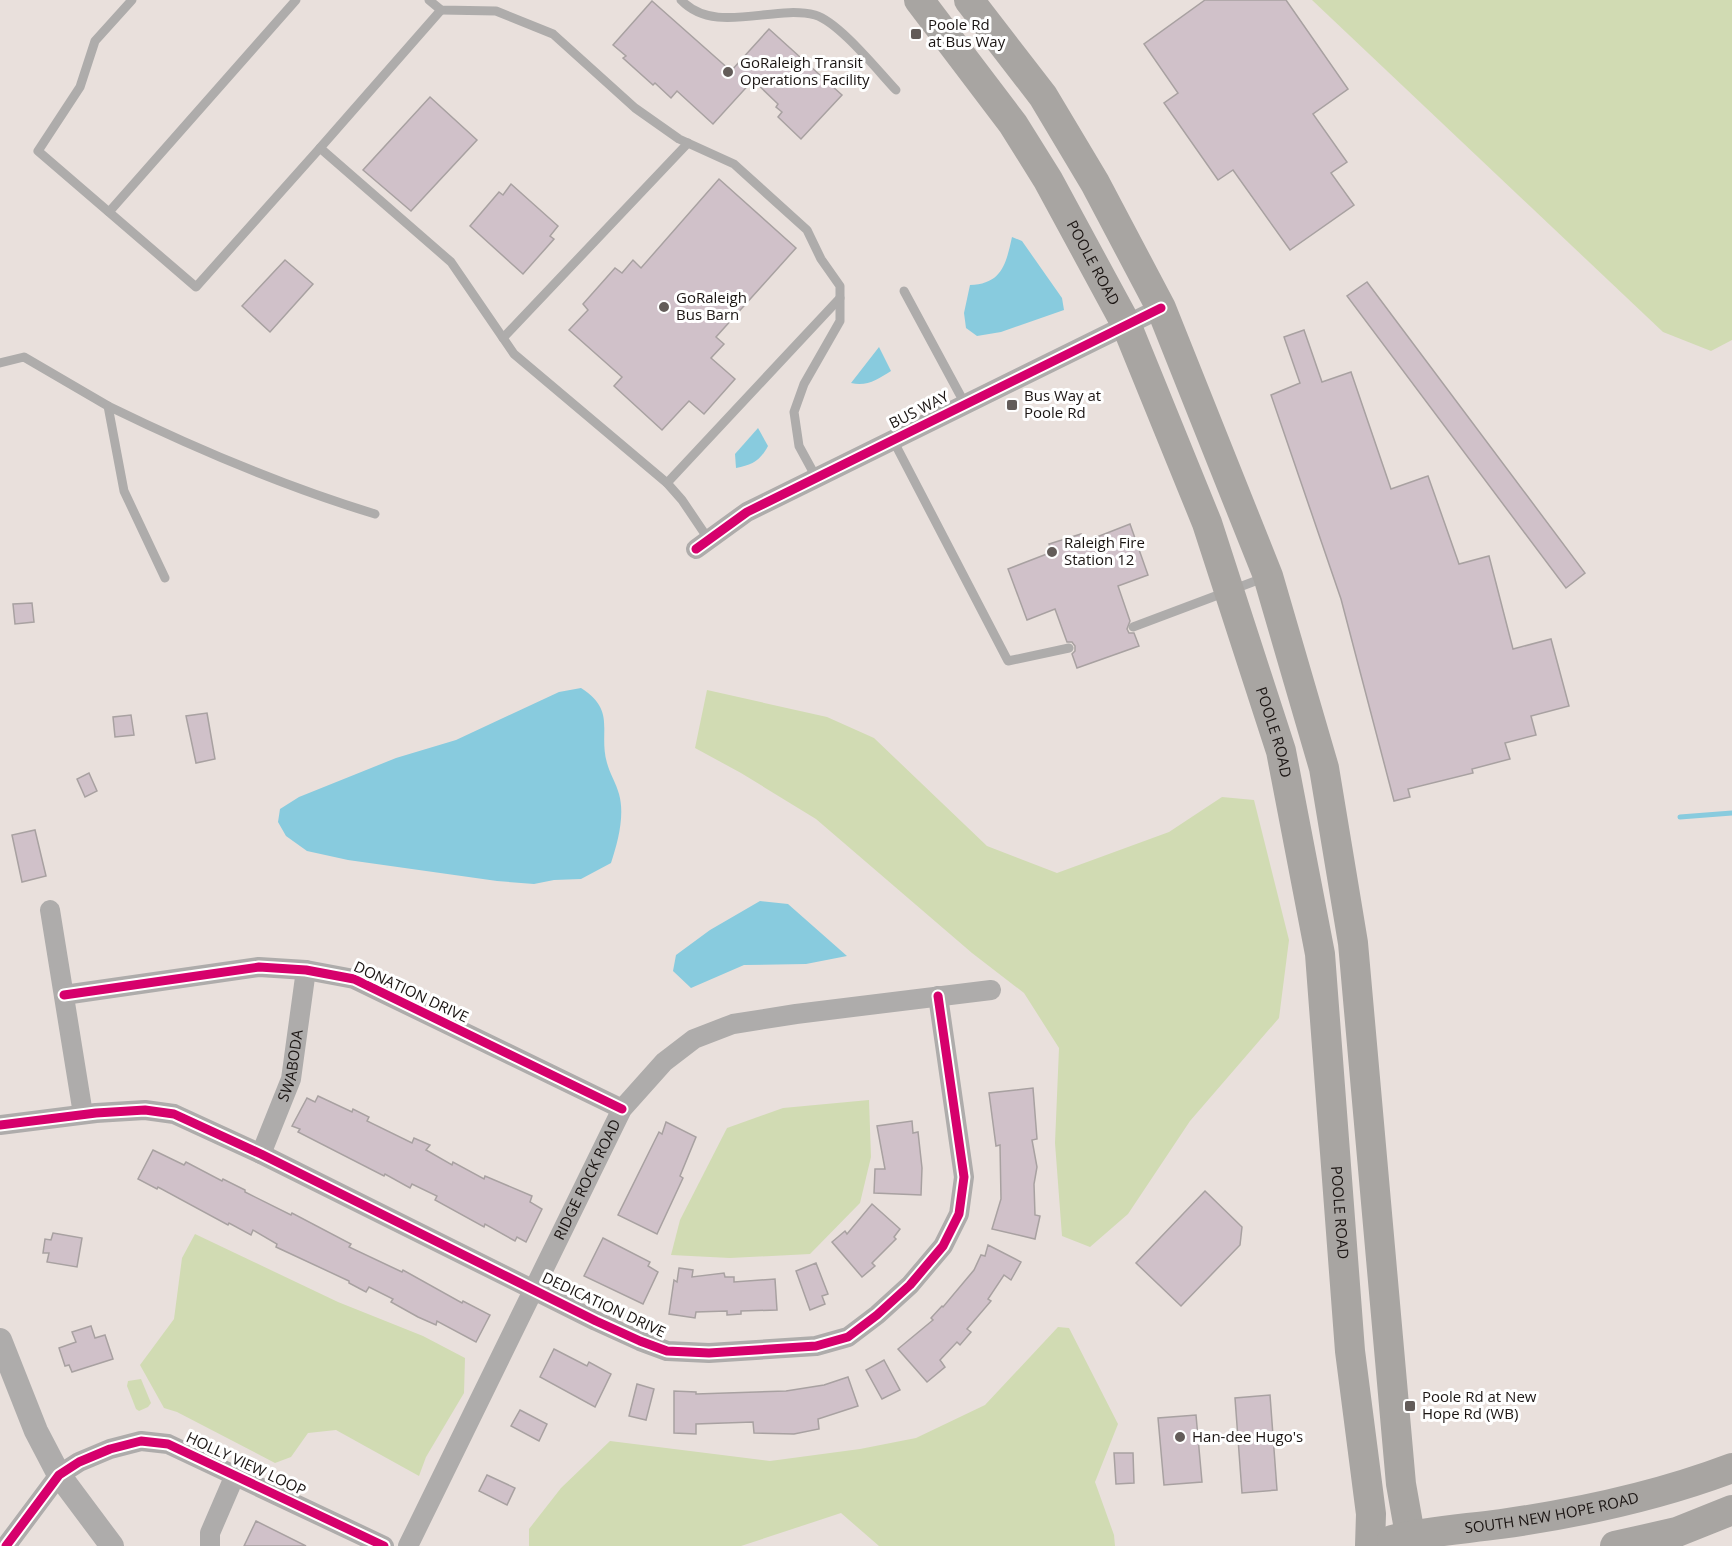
<svg xmlns="http://www.w3.org/2000/svg" width="1732" height="1546" font-family="'Open Sans',sans-serif">
<style>
.green{fill:#d1dbb3}
.water{fill:#88cbde}
.lines{fill:none;stroke-linecap:round;stroke-linejoin:round}
.stream{stroke:#88cbde;stroke-width:5}
.building{fill:#d0c1c9;stroke:#a8a1a1;stroke-width:1.5}
.service{stroke:#aeacab;stroke-width:9}
.minor{stroke:#aeacab;stroke-width:20}
.tertiary{stroke:#aeacab;stroke-width:24}
.primary{stroke:#a8a5a2;stroke-width:30}
.cycleway-casing{stroke:#fff;stroke-width:13}
.cycleway{stroke:#d6006c;stroke-width:9}
.poi-dot{fill:#635c59;stroke:#fff;stroke-width:2}
.labels{text-anchor:middle;stroke-width:6;stroke-linejoin:round;paint-order:stroke}
.poi-label{font-size:15px;fill:#1b1513;stroke:#fff;text-anchor:start}
.street-label{font-size:15px;fill:#1b1513;stroke:#fff}
</style>
<rect width="100%" height="100%" fill="#e9e0dc"/>
<!-- green -->
<g class="green">
<path d="M1312,0H1732V340L1711,351L1663,332Z"/>
<path d="M707,690L827,717L874,738L987,846L1057,873L1169,832L1222,797L1254,800L1289,940L1279,1018L1190,1121L1128,1214L1090,1247L1062,1236L1055,1143L1059,1048L1024,993L972,953L816,819L741,773L695,748Z"/>
<path d="M869,1100L871,1157L860,1203L810,1254L730,1258L671,1255L680,1220L727,1128L783,1108Z"/>
<path d="M195,1234L338,1302L423,1336L465,1358L464,1393L426,1457L419,1476L336,1430L308,1433L291,1457L275,1463L177,1412L164,1408L140,1365L174,1319L182,1258Z"/>
<path d="M1058,1327L1069,1328L1118,1424L1095,1482L1114,1535L1115,1546H879L841,1513L741,1546H529V1529L561,1488L610,1441L770,1461L860,1449L916,1438L985,1405Z"/>
<path d="M141,1379L151,1403L148,1407L139,1411L136,1409L127,1386L128,1381Z"/>
</g>
<!-- water -->
<g class="water">
<path d="M1012,237L1022,241L1062,298L1064,310L1001,332L977,336L966,328L964,313L970,285C1002,284 1006,264 1012,237Z"/>
<path d="M879,347L891,371C878,379 867,387 851,383Z"/>
<path d="M758,428L768,446C760,461 752,465 736,468L735,454Z"/>
<path d="M581,688C617,711 598,731 607,763C610,774 616,783 619,794C625,815 618,842 611,863L581,879L554,880L534,884L497,881L348,860L307,851L286,836L278,822L280,809L299,797L396,758L456,740L559,692Z"/>
<path d="M760,901L788,904L847,956L806,964L744,965L691,988L673,971L676,955L710,930Z"/>
</g>
<g class="lines">
<!-- stream -->
<path class="stream" d="M1680,817L1732,813"/>
</g>
<!-- building -->
<g class="building">
<path d="M1205,0H1286L1348,89L1313,114L1347,162L1331,173L1354,205L1290,250L1233,170L1218,180L1164,103L1178,93L1144,44Z"/>
<path d="M652,1L731,71L769,29L842,95L801,139L778,117L782,112L776,107L778,104L753,80L713,124L677,91L671,98L655,83L653,85L623,58L626,56L613,45Z"/>
<path d="M430,97L477,140L411,211L363,170Z"/>
<path d="M719,179L796,248L716,337L724,344L711,358L735,379L704,414L689,401L662,430L614,386L622,377L569,330L588,310L583,304L615,268L622,273L633,260L641,268Z"/>
<path d="M511,184L558,226L550,236L554,239L523,274L470,226L499,192L503,195Z"/>
<path d="M285,260L313,284L270,332L242,306Z"/>
<path d="M1367,282L1585,573L1566,588L1347,296Z"/>
<path d="M1304,330L1322,382L1351,372L1391,489L1428,476L1459,564L1489,556L1513,649L1551,639L1569,706L1531,716L1536,735L1505,743L1510,759L1472,769L1473,773L1408,789L1410,797L1394,801L1341,599L1271,395L1300,383L1284,337Z"/>
<path d="M1130,524L1148,575L1118,586L1130,621L1127,629L1129,633H1134L1139,646L1077,668L1072,654L1075,651V646L1072,642H1067L1055,609L1027,620L1008,569L1052,552L1049,544L1081,534L1084,542Z"/>
<path d="M32,603L34,622L15,624L13,604Z"/>
<path d="M207,713L215,759L196,763L186,716Z"/>
<path d="M131,715L134,735L115,737L113,717Z"/>
<path d="M89,773L97,791L85,797L77,779Z"/>
<path d="M35,830L46,876L22,882L12,835Z"/>
<path d="M1033,1088L1037,1139L1032,1140L1037,1167L1034,1184L1035,1215L1040,1216L1035,1239L992,1229L1001,1199L1000,1145L996,1146L989,1093Z"/>
<path d="M318,1096L352,1112L353,1109L369,1117L367,1121L412,1143L414,1138L430,1145L426,1150L452,1165L453,1162L484,1179L485,1176L532,1196L530,1202L542,1209L526,1242L517,1237L515,1241L485,1224L484,1227L435,1200L437,1196L412,1184L410,1188L385,1174L384,1176L298,1132L300,1129L292,1126L307,1098L315,1102Z"/>
<path d="M912,1121L913,1133L918,1132L922,1168L921,1195L874,1193L875,1169H885L877,1126Z"/>
<path d="M666,1122L696,1137L680,1176L683,1178L657,1234L618,1215L659,1132L662,1134Z"/>
<path d="M153,1150L184,1165L186,1162L222,1181L223,1179L245,1190V1192L291,1215L292,1213L351,1244L349,1247L402,1272L403,1270L462,1303L463,1301L490,1315L476,1342L437,1321L436,1325L418,1317L391,1302L393,1299L369,1287L366,1292L349,1283V1281L276,1247L277,1244L253,1230L251,1235L229,1223L228,1225L158,1187L157,1189L138,1179Z"/>
<path d="M1205,1191L1242,1227L1240,1245L1181,1306L1136,1263Z"/>
<path d="M872,1204L900,1229L894,1237L896,1239L872,1263L875,1266L862,1277L832,1242L845,1231L847,1234Z"/>
<path d="M53,1233L82,1238L77,1267L47,1262L49,1253H43L45,1239L51,1240Z"/>
<path d="M603,1238L650,1262L648,1266L658,1272L643,1304L584,1276Z"/>
<path d="M988,1245L1021,1262L1011,1280L1004,1275L988,1299L991,1301L967,1329L971,1332L960,1345L957,1342L940,1360L945,1367L927,1382L898,1349L933,1320L931,1318L942,1306L943,1307L974,1270L981,1255L985,1256Z"/>
<path d="M816,1263L828,1294L822,1296L825,1304L810,1310L796,1271Z"/>
<path d="M679,1268L693,1270L692,1277L724,1273L725,1277H734V1282L775,1279L777,1310L741,1311V1314L727,1315V1311L696,1312L695,1318L669,1314L674,1280L677,1282Z"/>
<path d="M91,1326L95,1338L105,1335L113,1359L72,1372L69,1365L65,1366L59,1348L76,1342L72,1332Z"/>
<path d="M554,1349L587,1366L589,1362L611,1374L595,1407L540,1377Z"/>
<path d="M884,1360L900,1390L882,1399L866,1370Z"/>
<path d="M848,1377L858,1406L818,1419L819,1429L794,1434L754,1433L753,1422L696,1424V1434L674,1433V1391L696,1392V1394L786,1391L824,1385Z"/>
<path d="M637,1384L654,1389L646,1420L629,1416Z"/>
<path d="M1270,1395L1277,1490L1242,1493L1235,1398Z"/>
<path d="M520,1410L547,1424L539,1441L511,1426Z"/>
<path d="M1196,1415L1202,1482L1164,1485L1158,1418Z"/>
<path d="M1114,1453H1133L1134,1483L1116,1484Z"/>
<path d="M487,1475L515,1488L507,1505L479,1491Z"/>
<path d="M256,1521L306,1546H244Z"/>
</g>
<g class="lines">
<!-- service -->
<g class="service">
<path d="M132,0L95,41L80,87L38,151L196,287L320,148L451,262L514,354L667,483L682,500L709,540"/>
<path d="M429,0L441,10L496,11L553,34L635,108L679,139L734,164L807,230L821,259L840,286V321L804,384L794,412L799,446L817,479"/>
<path d="M681,0C715,36 773,4 815,15C839,22 878,71 896,90"/>
<path d="M320,148L441,10"/>
<path d="M109,212L296,0"/>
<path d="M904,291L965,404"/>
<path d="M503,338L688,143"/>
<path d="M0,363L24,357L108,406L124,491L165,578"/>
<path d="M108,406C194,448 283,486 375,514"/>
<path d="M893,440L1008,661L1069,648"/>
<path d="M667,483L840,298"/>
<path d="M1133,627L1266,577"/>
</g>
<!-- minor -->
<g class="minor">
<path d="M696,549L747,512L1161,308"/>
<path d="M50,910L83,1114"/>
<path d="M64,995L259,967L306,970L354,979L622,1109"/>
<path d="M0,1125L96,1113L145,1110L174,1114L261,1154L596,1321L640,1341L667,1351L709,1353L816,1346L848,1337L877,1315L910,1285L943,1246L959,1214L964,1177L938,996"/>
<path id="s1" d="M261,1154L291,1079L306,970"/>
<path d="M6,1546L59,1475L79,1462L110,1449L141,1441L168,1444L384,1546"/>
<path d="M210,1546V1533L235,1475"/>
<path id="s2" d="M408,1546L622,1109L664,1062L694,1039L733,1024L796,1014L991,990"/>
</g>
<!-- tertiary -->
<path class="tertiary" d="M0,1340L36,1431L59,1475L112,1546"/>
<!-- primary -->
<g class="primary">
<path id="s3" d="M919,0L1013,124L1048,180L1126,324L1207,523L1281,751L1320,954L1350,1351L1371,1514L1370,1546"/>
<path d="M969,0L1043,96L1095,183L1161,308L1268,576L1324,768L1353,943L1401,1484L1412,1546"/>
<path id="s4" d="M1392,1540C1428,1531 1465,1529 1501,1524C1579,1513 1658,1496 1732,1468"/>
<path d="M1615,1546L1677,1532L1732,1510"/>
</g>
<!-- cycleway casing -->
<g class="cycleway-casing">
<g id="cycleway">
<path d="M696,549L747,512L1161,308"/>
<path d="M64,995L259,967L306,970L354,979L622,1109"/>
<path d="M0,1125L96,1113L145,1110L174,1114L261,1154L596,1321L640,1341L667,1351L709,1353L816,1346L848,1337L877,1315L910,1285L943,1246L959,1214L964,1177L938,996"/>
<path d="M6,1546L59,1475L79,1462L110,1449L141,1441L168,1444L384,1546"/>
</g>
</g>
<!-- cycleway -->
<use href="#cycleway" class="cycleway"/>
</g>
<!-- markers -->
<g class="poi-dot">
<rect x="910" y="28" width="12" height="12" rx="3"/>
<circle cx="728" cy="72" r="6"/>
<circle cx="664" cy="307" r="6"/>
<rect x="1006" y="399" width="12" height="12" rx="3"/>
<circle cx="1052" cy="552" r="6"/>
<rect x="1404" y="1400" width="12" height="12" rx="3"/>
<circle cx="1180" cy="1437" r="6"/>
</g>
<g class="labels">
<!-- poi labels -->
<g class="poi-label">
<text x="928" y="30">Poole Rd<tspan x="928" dy="17">at Bus Way</tspan></text>
<text x="740" y="68">GoRaleigh Transit<tspan x="740" dy="17">Operations Facility</tspan></text>
<text x="676" y="303">GoRaleigh<tspan x="676" dy="17">Bus Barn</tspan></text>
<text x="1024" y="401">Bus Way at<tspan x="1024" dy="17">Poole Rd</tspan></text>
<text x="1064" y="548">Raleigh Fire<tspan x="1064" dy="17">Station 12</tspan></text>
<text x="1422" y="1402">Poole Rd at New<tspan x="1422" dy="17">Hope Rd (WB)</tspan></text>
<text x="1192" y="1442">Han-dee Hugo's</text>
</g>
<!-- street labels -->
<g class="street-label">
<text dy="5" stroke="none"><textPath href="#s3" startOffset="316">POOLE ROAD</textPath></text>
<text transform="translate(919 410) rotate(-27)" y="5">BUS WAY</text>
<text dy="5" stroke="none"><textPath href="#s3" startOffset="820">POOLE ROAD</textPath></text>
<text transform="translate(411 992) rotate(25)" y="5">DONATION DRIVE</text>
<text dy="5" stroke="none"><textPath href="#s1" startOffset="94">SWABODA</textPath></text>
<text dy="5" stroke="none"><textPath href="#s2" startOffset="408">RIDGE ROCK ROAD</textPath></text>
<text dy="5" stroke="none"><textPath href="#s3" startOffset="1306">POOLE ROAD</textPath></text>
<text transform="translate(604 1305) rotate(25)" y="5">DEDICATION DRIVE</text>
<text transform="translate(246 1464) rotate(25)" y="5">HOLLY VIEW LOOP</text>
<text dy="5" stroke="none"><textPath href="#s4" startOffset="162">SOUTH NEW HOPE ROAD</textPath></text>
</g>
</g>
</svg>
